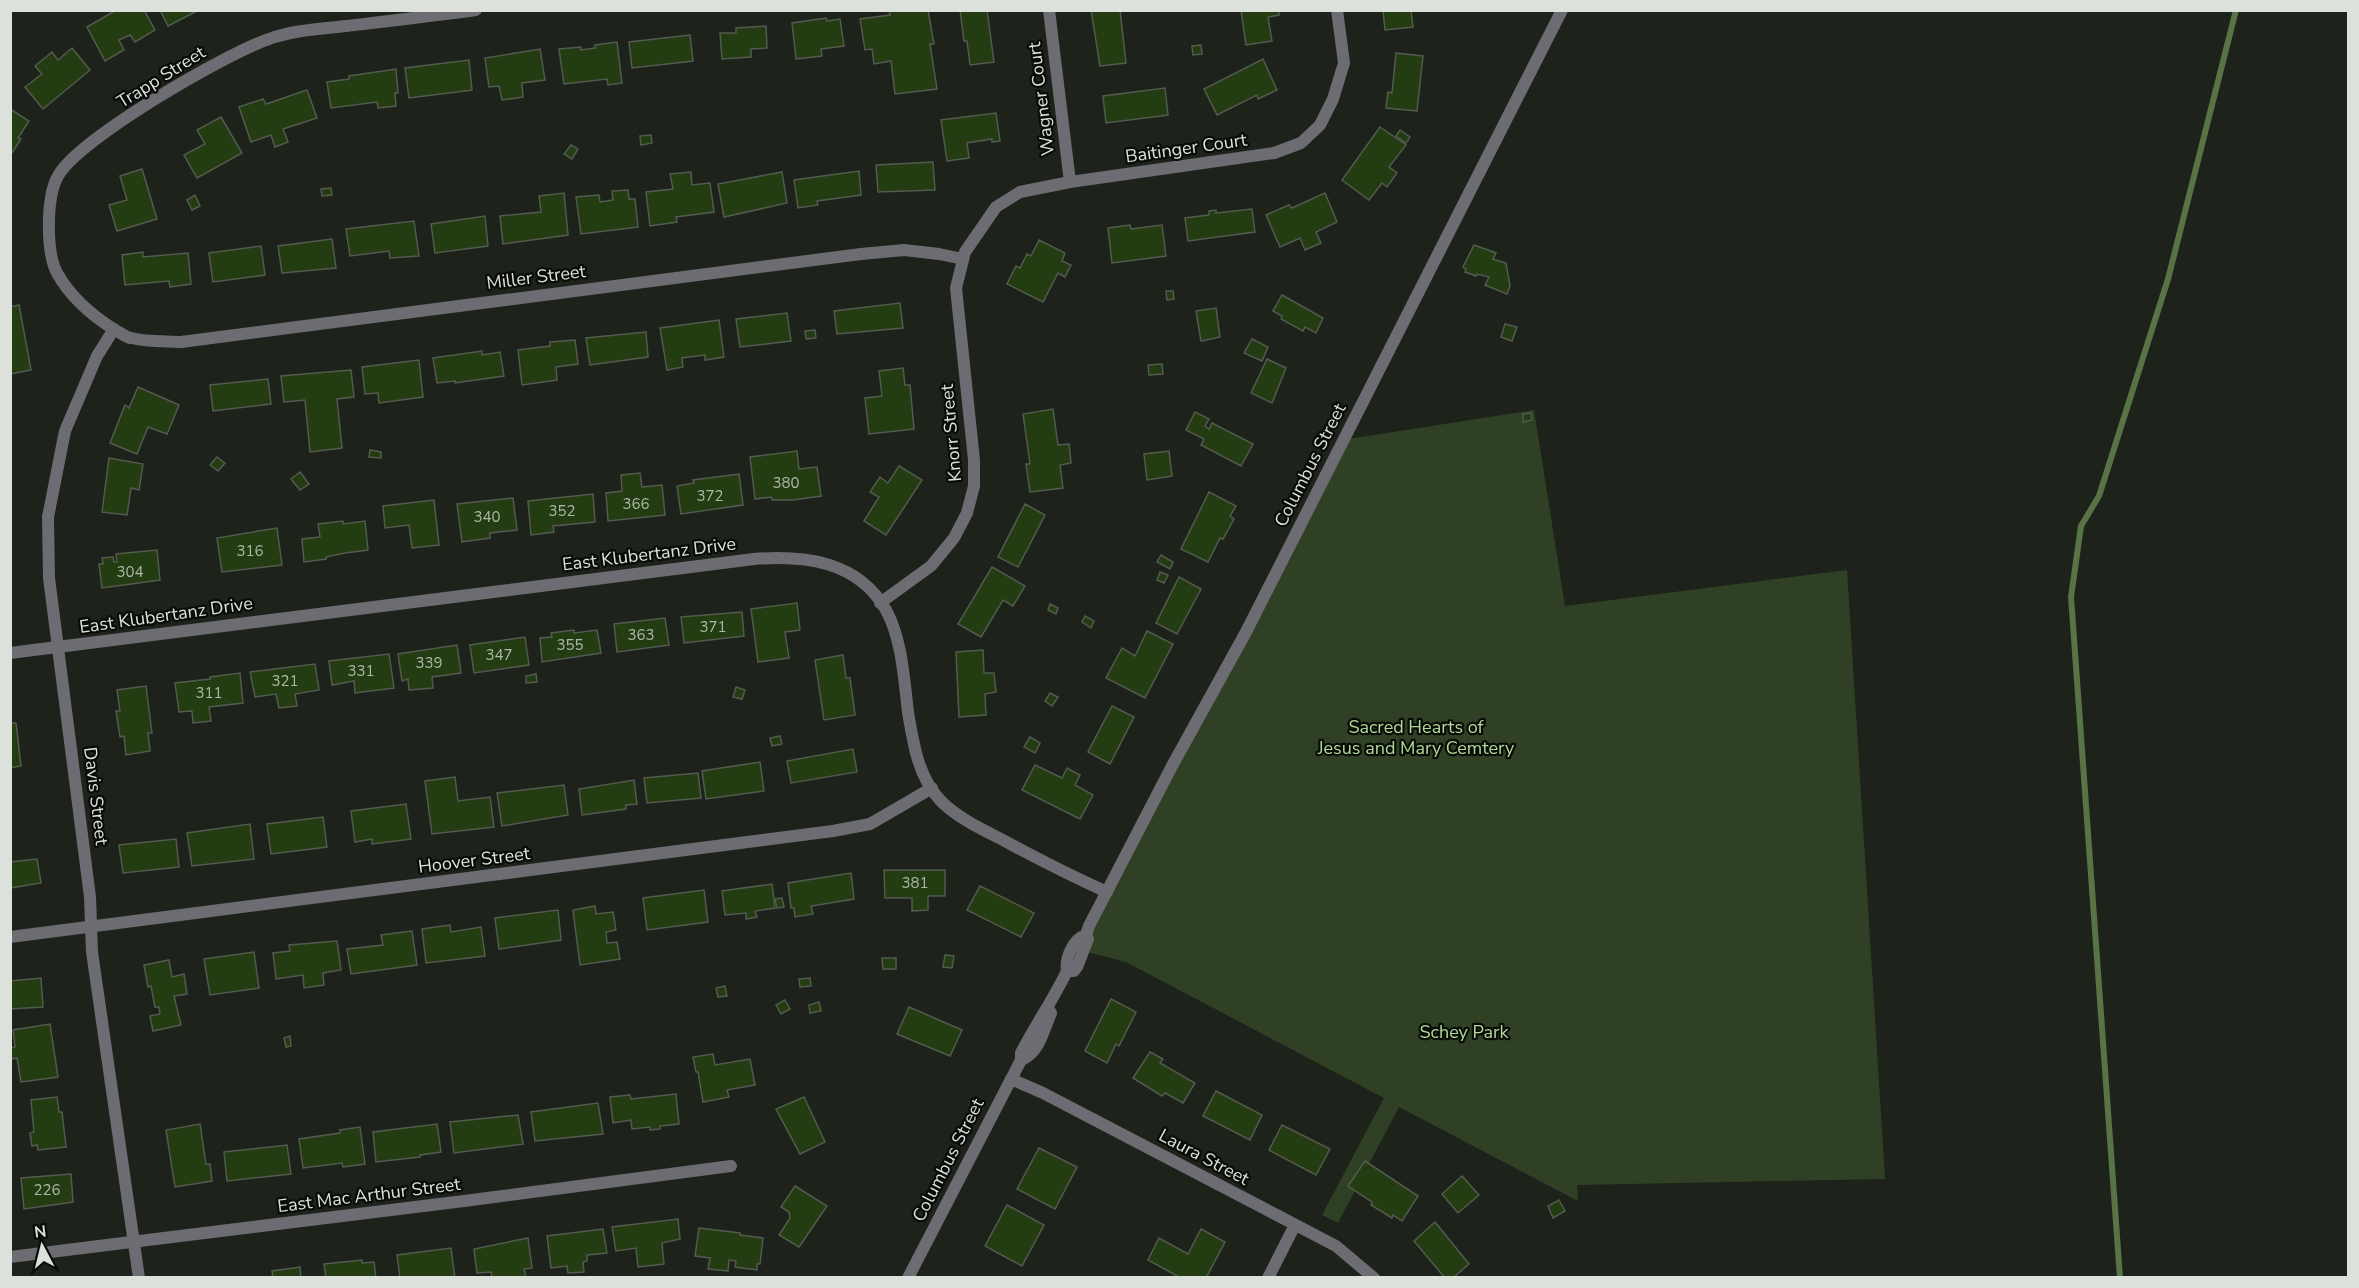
<svg xmlns="http://www.w3.org/2000/svg" width="2359" height="1288" font-family="'Nunito Sans',sans-serif">
<style>
.green{fill:#2f4024}
.lines{fill:none;stroke-linecap:round;stroke-linejoin:round}
.stream{stroke:#587447;stroke-width:6}
.building{fill:#233c11;stroke:#545a50;stroke-width:1.5}
.minor{stroke:#6c6c72;stroke-width:12}
.labels{text-anchor:middle;stroke-width:4.5;stroke-linejoin:round;paint-order:stroke}
.number-label{font-size:15px;fill:#aeb8a8}
.street-label{font-size:18px;fill:#dde1db;stroke:#090b08}
.park-label{font-size:18px;fill:#afdb95;stroke:#090b08}
</style>
<rect width="100%" height="100%" fill="#1d231a"/>
<!-- green -->
<path class="green" d="M1534,410L1565,606L1847,570L1885,1179L1577,1185L1578,1201L1399,1107L1338,1223L1322,1215L1384,1098L1126,962L1083,951L1342,440Z"/>
<g class="lines">
<!-- stream -->
<path class="stream" d="M2120,1278L2071,597L2081,526L2099,496L2168,279L2236,10"/>
</g>
<!-- building -->
<g class="building">
<path d="M116,10H144L155,30L135,42L130,35L119,40L124,50L105,61L87,27Z"/>
<path d="M160,10H199L168,26Z"/>
<path d="M889,10H928L934,44H930L937,89L895,94L891,61L874,64L872,49L865,50L860,19L890,15Z"/>
<path d="M960,10H987L994,62L970,65L967,41H964Z"/>
<path d="M1091,10H1120L1126,63L1100,66Z"/>
<path d="M1279,10V15L1268,17L1272,41L1246,45L1241,11Z"/>
<path d="M1383,10H1411L1413,27L1385,30Z"/>
<path d="M826,18L827,21L840,19L844,46L821,49L822,56L796,59L792,23Z"/>
<path d="M766,26L767,48L751,49V57L722,59L720,33H736V28Z"/>
<path d="M690,35L693,61L632,68L629,42Z"/>
<path d="M617,42L622,83L608,85L607,79L564,84L559,49L581,47V50L595,48V45Z"/>
<path d="M1201,45L1202,54L1193,55L1192,46Z"/>
<path d="M72,48L90,70L43,109L25,87L42,74L35,66L52,52L58,60Z"/>
<path d="M540,49L545,80L522,83L523,97L502,100L499,86L489,87L485,58Z"/>
<path d="M1396,53L1423,56L1417,111L1386,108L1388,92L1392,93Z"/>
<path d="M1263,59L1277,90L1258,99L1257,95L1217,115L1204,89Z"/>
<path d="M469,60L472,90L409,98L405,68Z"/>
<path d="M396,69L398,93H395L396,106L378,108L377,102L331,108L327,82L349,79V76Z"/>
<path d="M1165,88L1168,115L1106,123L1103,96Z"/>
<path d="M307,90L317,118L283,129L288,142L275,147L271,135L251,142L239,107L263,99L266,104Z"/>
<path d="M10,109L29,121L18,138L21,139L10,156Z"/>
<path d="M996,113L1000,141L992,142V139L967,143L969,158L947,161L941,120Z"/>
<path d="M221,117L242,153L197,178L184,155L205,144L197,130Z"/>
<path d="M1380,127L1406,145L1389,167L1397,173L1387,187L1382,183L1369,200L1342,180Z"/>
<path d="M1400,130L1410,137L1406,143L1396,136Z"/>
<path d="M651,135L652,143L641,145L640,136Z"/>
<path d="M571,145L578,149L572,159L564,154Z"/>
<path d="M933,162L935,190L878,192L876,165Z"/>
<path d="M142,169L157,219L117,231L109,205L127,200L120,176Z"/>
<path d="M859,171L861,195L817,201L818,205L798,208L794,180Z"/>
<path d="M691,172L692,185L710,183L714,212L676,217L677,222L650,226L646,192L673,189L670,174Z"/>
<path d="M782,172L787,203L724,217L718,184Z"/>
<path d="M331,188L332,195L322,196L321,189Z"/>
<path d="M628,190L629,199H635L638,227L581,234L576,197L599,195L600,202L613,200L612,191Z"/>
<path d="M564,193L568,235L503,244L500,216L541,212L539,196Z"/>
<path d="M1325,193L1337,222L1316,232L1321,243L1305,250L1300,238L1280,247L1266,215L1289,205L1292,208Z"/>
<path d="M195,195L200,206L192,210L187,200Z"/>
<path d="M1252,209L1255,232L1188,241L1185,218L1209,215V211L1216,210V213Z"/>
<path d="M485,216L488,246L435,253L431,224Z"/>
<path d="M414,221L419,256L390,258L389,251L350,256L346,229Z"/>
<path d="M1130,225L1131,229L1162,225L1166,256L1112,263L1108,228Z"/>
<path d="M332,239L336,268L282,273L278,246Z"/>
<path d="M1039,240L1065,253L1062,261L1071,265L1065,277L1058,273L1043,302L1007,284L1016,266L1020,268L1027,254L1031,256Z"/>
<path d="M1474,245L1496,253L1493,259L1506,263L1510,286L1507,294L1485,285L1489,277L1477,274L1476,276L1465,272L1466,269L1463,267Z"/>
<path d="M261,246L265,275L213,282L209,253Z"/>
<path d="M143,252V257L188,253L191,284L170,287L169,281L125,285L122,255Z"/>
<path d="M1166,291H1173L1174,299L1167,300Z"/>
<path d="M1282,295L1323,318L1316,333L1305,327L1303,331L1281,319L1282,316L1273,311Z"/>
<path d="M900,303L903,328L837,334L834,311Z"/>
<path d="M19,305L31,370L10,374V307Z"/>
<path d="M1216,308L1220,337L1201,341L1196,311Z"/>
<path d="M787,313L791,341L740,347L736,319Z"/>
<path d="M719,320L724,357L705,360V355L682,358L683,367L667,370L660,328Z"/>
<path d="M1505,324L1517,327L1512,341L1501,337Z"/>
<path d="M815,330L816,338L806,339L805,331Z"/>
<path d="M646,332L648,357L590,365L586,338Z"/>
<path d="M1252,339L1268,347L1262,361L1244,353Z"/>
<path d="M575,340L578,364L556,367L557,380L522,385L518,350L550,346V342Z"/>
<path d="M482,351V355L500,352L504,376L455,383V381L437,383L433,358Z"/>
<path d="M1267,359L1286,368L1272,403L1251,393Z"/>
<path d="M419,360L423,397L379,403L378,393L365,394L362,367Z"/>
<path d="M1162,364L1163,374L1149,375L1148,365Z"/>
<path d="M903,368L905,385H910L914,429L869,434L865,398L882,396L879,371Z"/>
<path d="M351,370L354,397L337,399L342,448L310,452L305,400L284,402L281,376Z"/>
<path d="M268,379L271,404L213,411L210,385Z"/>
<path d="M138,387L179,405L167,434L148,427L137,454L110,443L125,405L129,408Z"/>
<path d="M1053,409L1058,445L1069,444L1071,463L1060,465L1063,488L1030,492L1026,464H1030L1023,414Z"/>
<path d="M1195,412L1209,419L1205,426L1209,429L1212,423L1253,444L1241,466L1201,445L1204,439L1186,430Z"/>
<path d="M1531,413L1532,420L1523,422V414Z"/>
<path d="M370,450L381,452V458L369,457Z"/>
<path d="M797,451L799,469L817,467L821,496L793,500H772L771,497L755,499L750,457Z"/>
<path d="M1169,451L1172,476L1147,480L1144,454Z"/>
<path d="M217,457L225,463L218,471L210,465Z"/>
<path d="M109,458L143,464L139,490L131,488L127,515L102,512Z"/>
<path d="M899,466L922,480L886,535L864,521L879,497L870,492L880,477L888,483Z"/>
<path d="M300,472L309,484L300,490L291,479Z"/>
<path d="M640,473L642,487L662,485L665,515L608,521L606,493L622,491L621,475Z"/>
<path d="M739,474L743,505L681,514L677,486L694,483L693,480Z"/>
<path d="M1209,492L1236,506L1230,516L1234,519L1223,539L1220,538L1208,562L1181,549Z"/>
<path d="M593,494L595,522L553,526L554,532L531,535L528,501Z"/>
<path d="M513,498L517,530L490,533V538L462,542L457,504Z"/>
<path d="M434,500L439,545L412,548L409,525L385,528L383,506Z"/>
<path d="M1025,504L1045,515L1018,567L998,557Z"/>
<path d="M343,521V524L365,521L368,550L345,553L326,557V559L304,562L302,539L320,537L318,524Z"/>
<path d="M277,528L282,565L222,572L217,538Z"/>
<path d="M157,550L160,580L102,588L99,564H103L102,558L113,557L114,562H117L116,554Z"/>
<path d="M1161,555L1173,562L1170,569L1157,562Z"/>
<path d="M992,567L1025,586L1013,606L1003,600L981,637L958,624Z"/>
<path d="M1160,572L1168,575L1164,583L1157,580Z"/>
<path d="M1179,577L1201,589L1177,634L1156,623Z"/>
<path d="M797,603L800,630L785,632L789,658L758,662L751,609Z"/>
<path d="M1050,604L1058,608L1056,614L1048,610Z"/>
<path d="M742,612L744,636L684,643L681,617Z"/>
<path d="M1085,616L1094,621L1091,628L1082,622Z"/>
<path d="M665,618L669,645L617,652L614,624Z"/>
<path d="M574,630V633L597,630L601,653L542,662L540,638L552,637L551,633Z"/>
<path d="M1147,631L1173,644L1145,698L1106,678L1122,648L1135,656Z"/>
<path d="M525,637L529,665L474,673L470,645Z"/>
<path d="M457,645L461,673L432,677L433,688L409,690L408,679L402,681L398,654Z"/>
<path d="M983,650L984,673H994L996,692L985,694L986,715L959,717L956,652Z"/>
<path d="M389,654L394,688L355,693L354,681L332,685L329,661Z"/>
<path d="M843,655L846,678H850L855,715L824,720L815,660Z"/>
<path d="M315,664L319,690L295,694L297,706L279,708L276,694L255,697L250,672Z"/>
<path d="M240,673L243,703L209,707L211,721L193,723L192,711L179,712L175,683L210,679V677Z"/>
<path d="M536,674L537,682L526,683V676Z"/>
<path d="M146,686L152,733H148L150,751L126,755L124,736L120,737L116,711H120L117,690Z"/>
<path d="M736,687L745,690L742,699L733,697Z"/>
<path d="M1050,693L1058,697L1052,706L1045,701Z"/>
<path d="M1112,706L1134,717L1110,764L1088,752Z"/>
<path d="M10,723H16L21,766L10,768Z"/>
<path d="M780,736L782,744L772,746L770,738Z"/>
<path d="M1030,737L1040,743L1035,753L1024,747Z"/>
<path d="M853,749L857,772L791,783L787,761Z"/>
<path d="M760,762L764,791L706,799L702,771Z"/>
<path d="M1035,765L1062,778L1067,768L1080,775L1075,785L1093,795L1080,819L1022,790Z"/>
<path d="M698,773L701,798L647,803L644,778Z"/>
<path d="M455,777L458,801L490,797L494,827L432,834L425,781Z"/>
<path d="M634,780L637,804L626,805V809L582,815L579,789Z"/>
<path d="M564,785L568,815L502,826L497,793Z"/>
<path d="M406,804L411,839L372,844V839L355,842L351,811Z"/>
<path d="M323,817L327,847L271,854L267,824Z"/>
<path d="M250,824L254,859L192,866L187,833Z"/>
<path d="M176,839L179,867L123,873L119,845Z"/>
<path d="M37,859L41,883L10,888V862Z"/>
<path d="M884,870H945V896H928V910L912,911V898H885Z"/>
<path d="M851,873L854,899L811,906L813,914L795,917L794,908H791L788,883Z"/>
<path d="M772,884L775,908L755,911L757,917L746,919V913L725,915L722,891Z"/>
<path d="M980,886L1034,913L1021,937L967,910Z"/>
<path d="M704,890L708,922L647,930L643,898Z"/>
<path d="M782,898L784,907L777,908L775,899Z"/>
<path d="M595,906L596,914L613,912L616,930L606,932L607,943L617,942L620,959L580,965L573,910Z"/>
<path d="M558,910L561,940L499,949L495,918Z"/>
<path d="M450,925L451,932L481,927L485,956L426,963L422,929Z"/>
<path d="M412,931L417,965L351,974L347,949L383,945L381,935Z"/>
<path d="M337,941L341,970L323,973L324,985L304,988L303,975L276,979L273,953L290,951L289,945Z"/>
<path d="M254,952L259,988L210,995L204,959Z"/>
<path d="M945,955L954,956L952,968L943,967Z"/>
<path d="M882,958H896V969H883Z"/>
<path d="M169,960L172,977L184,974L187,994L174,996L181,1025L153,1031L150,1016L160,1014L159,1007H155L151,986L148,987L144,965Z"/>
<path d="M41,978L43,1007L10,1009V981Z"/>
<path d="M810,978L811,986L800,987L799,979Z"/>
<path d="M725,986L727,996L718,997L716,988Z"/>
<path d="M1111,999L1136,1012L1119,1046L1116,1044L1107,1063L1085,1051Z"/>
<path d="M785,1000L790,1009L781,1014L776,1005Z"/>
<path d="M819,1002L821,1011L810,1013L809,1005Z"/>
<path d="M909,1007L962,1030L950,1056L897,1034Z"/>
<path d="M50,1024L58,1077L21,1082L17,1058L12,1059L10,1051V1048L15,1047L13,1030Z"/>
<path d="M290,1036L291,1046L286,1047L284,1038Z"/>
<path d="M1150,1052L1163,1059L1160,1063L1195,1083L1183,1103L1165,1093L1162,1096L1133,1078Z"/>
<path d="M713,1054L715,1065L750,1059L755,1085L727,1090L729,1097L703,1102L698,1072H696L693,1057Z"/>
<path d="M1216,1091L1262,1115L1250,1140L1203,1116Z"/>
<path d="M676,1094L679,1124L660,1126V1129L650,1130V1127L632,1129L631,1120L613,1123L610,1097L630,1095L631,1099Z"/>
<path d="M57,1097L59,1112H62L66,1147L38,1150L37,1145L32,1146L30,1133L34,1132L31,1100Z"/>
<path d="M804,1097L825,1142L800,1154L776,1109Z"/>
<path d="M598,1103L603,1134L535,1141L531,1112Z"/>
<path d="M518,1115L523,1144L454,1153L450,1122Z"/>
<path d="M200,1124L206,1164H210L212,1181L175,1187L166,1130Z"/>
<path d="M437,1124L441,1152L420,1155V1157L376,1162L373,1132Z"/>
<path d="M1282,1125L1330,1149L1316,1175L1269,1150Z"/>
<path d="M360,1127L365,1164L343,1167L342,1163L303,1168L299,1139L340,1133V1130Z"/>
<path d="M287,1145L291,1174L227,1181L224,1152Z"/>
<path d="M1039,1148L1077,1167L1055,1209L1017,1189Z"/>
<path d="M1365,1161L1418,1196L1402,1221L1393,1215L1392,1218L1371,1205L1372,1202L1348,1186Z"/>
<path d="M71,1174L73,1202L24,1209L21,1178Z"/>
<path d="M1462,1176L1479,1195L1458,1213L1442,1194Z"/>
<path d="M795,1186L827,1206L799,1247L779,1235L790,1218L789,1212L781,1207Z"/>
<path d="M1559,1200L1565,1211L1553,1218L1548,1206Z"/>
<path d="M1007,1205L1044,1225L1022,1266L985,1246Z"/>
<path d="M678,1219L680,1239L662,1243L664,1264L638,1267L636,1248L616,1251L612,1227Z"/>
<path d="M1435,1222L1469,1264L1453,1278H1445L1414,1241Z"/>
<path d="M699,1228L740,1233V1235L763,1238L760,1264H757V1270L735,1267L736,1261L729,1260L728,1271L708,1269L710,1258L695,1256Z"/>
<path d="M603,1229L607,1253L587,1255V1261L583,1262L584,1272L568,1273L567,1266L551,1268L547,1236Z"/>
<path d="M1201,1229L1225,1242L1206,1278H1181L1148,1260L1159,1238L1188,1254Z"/>
<path d="M528,1238L532,1268L524,1269L526,1277L492,1278L491,1272L477,1273L474,1249Z"/>
<path d="M451,1248L455,1278H400L397,1255Z"/>
<path d="M362,1260V1263L374,1262L376,1278H326L324,1264Z"/>
<path d="M300,1267L301,1278H273L272,1271Z"/>
</g>
<g class="lines">
<!-- minor -->
<g class="minor">
<path d="M476,10C433,16 389,21 346,26C321,29 293,30 269,39C227,53 78,139 58,176C46,197 46,252 57,273C71,298 91,315 115,330C120,332 125,337 131,338C147,342 165,341 181,342L861,254L904,250L939,254L963,259"/>
<path d="M1049,10L1070,182"/>
<path d="M114,329L97,356L65,431L48,517L49,578L90,897L92,952L139,1278"/>
<path d="M880,603L931,566L954,538L967,513L974,486V460L956,288L965,252L996,207L1020,192L1070,182L1274,153L1301,143L1320,125L1333,99L1344,63L1337,10"/>
<path d="M10,653L754,559C805,555 858,561 886,610C902,639 904,679 908,712C913,742 918,777 940,800C956,817 981,829 1001,839C1036,858 1071,876 1107,892"/>
<path d="M10,937L833,831L870,824L932,788"/>
<path d="M1067,971H1074L1077,967L1088,939L1086,935L1089,926L1172,766L1246,632L1562,10"/>
<path d="M1021,1060C1039,1054 1044,1029 1051,1013L1048,1008"/>
<path d="M1011,1079L1043,1093L1336,1246L1374,1278"/>
<path d="M10,1257L464,1201L731,1166"/>
<path d="M908,1278L1021,1060V1053C1036,1024 1053,1000 1067,971C1065,958 1073,939 1086,935"/>
<path d="M1268,1278L1295,1225"/>
</g>
</g>
<g class="labels">
<!-- number labels -->
<g class="number-label">
<text x="786" y="488">380</text>
<text x="710" y="501">372</text>
<text x="636" y="509">366</text>
<text x="562" y="516">352</text>
<text x="487" y="522">340</text>
<text x="250" y="556">316</text>
<text x="130" y="577">304</text>
<text x="713" y="632">371</text>
<text x="641" y="640">363</text>
<text x="570" y="650">355</text>
<text x="499" y="660">347</text>
<text x="429" y="668">339</text>
<text x="361" y="676">331</text>
<text x="285" y="686">321</text>
<text x="209" y="698">311</text>
<text x="915" y="888">381</text>
<text x="47" y="1195">226</text>
</g>
<!-- street labels -->
<g class="street-label">
<text transform="translate(161 77) rotate(-32)" y="6">Trapp Street</text>
<text transform="translate(1041 99) rotate(-97)" y="6">Wagner Court</text>
<text transform="translate(1186 148) rotate(-8)" y="6">Baitinger Court</text>
<text transform="translate(536 277) rotate(-7)" y="6">Miller Street</text>
<text transform="translate(951 433) rotate(-95)" y="6">Knorr Street</text>
<text transform="translate(1310 465) rotate(-63)" y="6">Columbus Street</text>
<text transform="translate(649 554) rotate(-7)" y="6">East Klubertanz Drive</text>
<text transform="translate(166 615) rotate(-8)" y="6">East Klubertanz Drive</text>
<text transform="translate(96 796) rotate(83)" y="6">Davis Street</text>
<text transform="translate(474 860) rotate(-7)" y="6">Hoover Street</text>
<text transform="translate(1204 1157) rotate(28)" y="6">Laura Street</text>
<text transform="translate(948 1160) rotate(-63)" y="6">Columbus Street</text>
<text transform="translate(369 1195) rotate(-7)" y="6">East Mac Arthur Street</text>
</g>
<!-- park labels -->
<g class="park-label">
<text x="1416" y="733">Sacred Hearts of<tspan x="1416" dy="21">Jesus and Mary Cemtery</tspan></text>
<text x="1464" y="1038">Schey Park</text>
</g>
</g>
<!-- border -->
<rect width="2359" height="1288" fill="none" stroke="#dde1db" stroke-width="24"/>
<!-- north arrow -->
<g transform="translate(42 1246) rotate(353)" stroke="#090b08" stroke-width="4.5" paint-order="stroke">
<path d="M0-4.5L10 22L0 15L-10 22Z" fill="#dde1db"/>
<text y="-9" font-size="16" font-weight="bold" text-anchor="middle" fill="#dde1db">N</text>
</g>
</svg>
